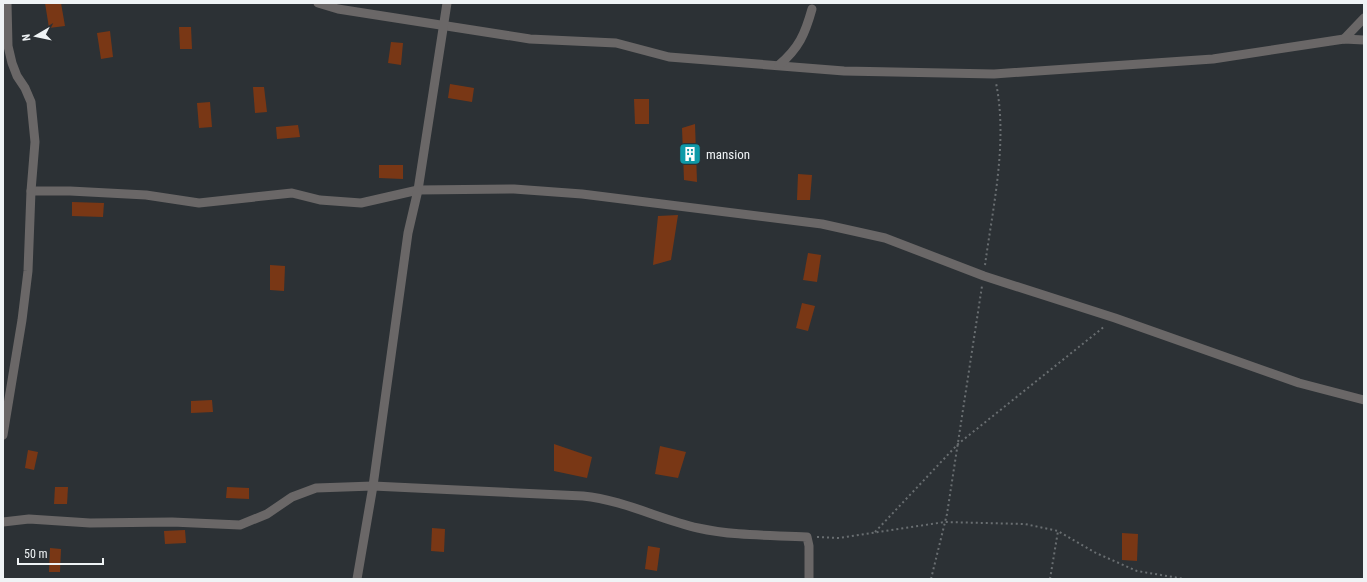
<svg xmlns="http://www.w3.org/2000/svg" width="1367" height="582" font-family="'Roboto Condensed',sans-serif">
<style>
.building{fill:#793715}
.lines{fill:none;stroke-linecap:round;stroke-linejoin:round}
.path{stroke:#696e71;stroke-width:2;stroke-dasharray:2 3;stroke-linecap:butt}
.minor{stroke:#6a6767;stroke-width:9}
.labels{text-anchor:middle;stroke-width:3;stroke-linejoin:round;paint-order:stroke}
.poi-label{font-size:13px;fill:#eff3f5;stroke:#2c3135;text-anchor:start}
</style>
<rect width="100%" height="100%" fill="#2c3135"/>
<!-- building -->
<g class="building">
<path d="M45,3H61L65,26L49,28Z"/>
<path d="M179,27H191L192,49H180Z"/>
<path d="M110,31L113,57L101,59L97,33Z"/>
<path d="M391,42L403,43L401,65L388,63Z"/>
<path d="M450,84L474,88L472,102L448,98Z"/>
<path d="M253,87H264L267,112L255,113Z"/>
<path d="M634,99H649V124H635Z"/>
<path d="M210,102L212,127L199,128L197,103Z"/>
<path d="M695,124L697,182L684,180L682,128Z"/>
<path d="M298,125L300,137L277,139L276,127Z"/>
<path d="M379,165H403V179L379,178Z"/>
<path d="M798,174L812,175L810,200H797Z"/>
<path d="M72,202L104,203L103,217L72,216Z"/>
<path d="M678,215L671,260L653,265L658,216Z"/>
<path d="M808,253L821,255L817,282L803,280Z"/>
<path d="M270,265L285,266L284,291L270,290Z"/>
<path d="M802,303L815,306L808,331L796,328Z"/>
<path d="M212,400L213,412L191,413V401Z"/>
<path d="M554,444L592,457L587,478L554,471Z"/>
<path d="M660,446L686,452L678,478L655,474Z"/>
<path d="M28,450L38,452L34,470L25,468Z"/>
<path d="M55,487H68L67,504H54Z"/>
<path d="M227,487L249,488V499L226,498Z"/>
<path d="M432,528L445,529L444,552L431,551Z"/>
<path d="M185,530L186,543L165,544L164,531Z"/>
<path d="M1122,533L1138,534L1137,561L1122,560Z"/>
<path d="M648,546L660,548L657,571L645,569Z"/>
<path d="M50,548L61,549L60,572H49Z"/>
</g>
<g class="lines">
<!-- path -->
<g class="path">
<path d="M985,265C993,206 1008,142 996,83"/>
<path d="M875,532L958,444L1105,326"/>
<path d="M817,537L839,538L945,522L1025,524L1058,531L1096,553L1137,571L1185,579"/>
<path d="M931,579L947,514L982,286"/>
<path d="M1050,579L1058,531"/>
</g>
<!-- minor -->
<g class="minor">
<path d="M318,3L338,9L530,39L616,43L669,57L844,71L994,74L1213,59L1344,39L1364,40"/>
<path d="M1344,39L1364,18"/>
<path d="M779,65C799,48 805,34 812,9"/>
<path d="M31,191H70L146,195L199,203L292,193L320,200L361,203L418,190L514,189L582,194L822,224L885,238L984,276L1115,318L1299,383L1364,400"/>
<path d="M3,435L22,320L28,271L31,191L35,142L31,102L25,88L17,76L12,63L8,46L7,3"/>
<path d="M3,522L29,519L90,523L172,522L240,525L267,514L292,497L316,488L373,486L583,496C623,500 659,519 698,528C734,536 770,535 807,537L809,546V578"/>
<path d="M357,579L373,486L408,233L418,190L447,3"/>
</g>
</g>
<!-- icons -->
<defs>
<g id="building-square" transform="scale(1.15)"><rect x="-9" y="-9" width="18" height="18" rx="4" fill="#0f9aa8" stroke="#2c3135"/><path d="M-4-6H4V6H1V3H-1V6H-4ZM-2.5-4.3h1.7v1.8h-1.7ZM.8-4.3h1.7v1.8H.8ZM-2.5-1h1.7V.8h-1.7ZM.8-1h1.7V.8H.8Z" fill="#fff"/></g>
</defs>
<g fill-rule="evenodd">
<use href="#building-square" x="690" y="154"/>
</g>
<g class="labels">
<!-- poi labels -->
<g class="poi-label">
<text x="706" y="159">mansion</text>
</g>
</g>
<!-- border -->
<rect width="1367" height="582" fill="none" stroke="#eff3f5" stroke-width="8"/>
<!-- north arrow -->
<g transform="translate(36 36) rotate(261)" stroke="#2c3135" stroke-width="3" paint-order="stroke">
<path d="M0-3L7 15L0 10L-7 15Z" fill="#eff3f5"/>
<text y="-6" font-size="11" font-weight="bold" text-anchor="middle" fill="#eff3f5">N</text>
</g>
<!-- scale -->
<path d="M18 558v6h85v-6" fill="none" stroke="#eff3f5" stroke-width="2"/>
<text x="24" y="558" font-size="12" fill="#eff3f5" stroke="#2c3135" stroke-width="3" paint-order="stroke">50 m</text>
</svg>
